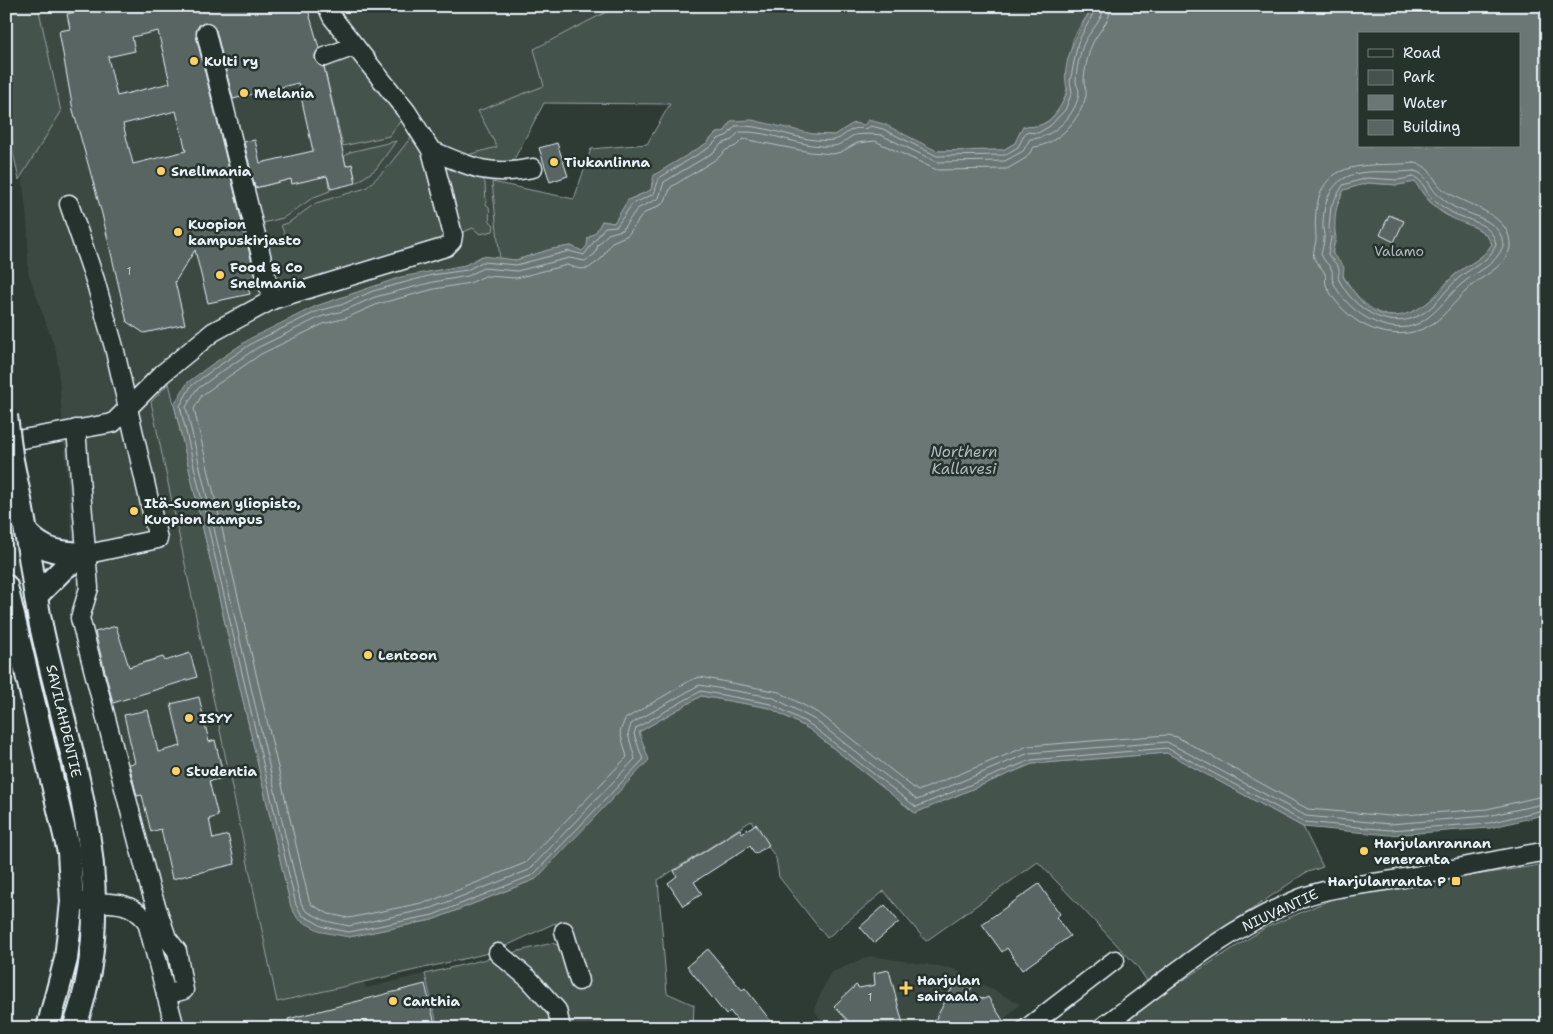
<svg xmlns="http://www.w3.org/2000/svg" width="1553" height="1034" font-family="'Shantell Sans',sans-serif">
<style>
.built{fill:#3b4843}
.green{fill:#45524e;stroke:#96a2a3}
.water{fill:#6b7775;stroke:#9da8a9;fill-rule:evenodd}
.lines{fill:none;stroke-linecap:round;stroke-linejoin:round}
.shore{stroke:#b6c0c4;stroke-width:1}
.building{fill:#596563;stroke:#e8f1f8;fill-rule:evenodd}
.minor-casing{stroke:#e8f1f8;stroke-width:21}
.major-casing{stroke:#e8f1f8;stroke-width:26}
.minor{stroke:#26332d;stroke-width:18}
.major{stroke:#26332d;stroke-width:22}
.major-bridge-casing{stroke:#e8f1f8;stroke-width:26;stroke-linecap:butt}
.major-bridge{stroke:#26332d;stroke-width:22}
.poi-dot{fill:#ffd166;stroke:#26332d;stroke-width:2}
.labels{text-anchor:middle;stroke-width:5;stroke-linejoin:round;paint-order:stroke}
.number-label{font-size:11px;fill:#c4ced3}
.poi-label{font-size:14px;font-weight:bold;fill:#e8f1f8;stroke:#26332d;text-anchor:start}
.park-label{font-size:14px;fill:#afb9bc;stroke:#26332d}
.street-label{font-size:14px;fill:#e8f1f8;stroke:#26332d}
.water-label{font-size:15px;font-style:italic;fill:#b0babd;stroke:#26332d}
</style>
<rect width="100%" height="100%" fill="#2e3b35"/>
<filter id="ink" filterUnits="userSpaceOnUse"><feTurbulence type="fractalNoise" baseFrequency=".02" numOctaves="2"/><feDisplacementMap in="SourceGraphic" scale="10" xChannelSelector="R" yChannelSelector="G"/><feConvolveMatrix kernelMatrix="1 2 1 2 8 2 1 2 1" color-interpolation-filters="sRGB"/></filter>
<g filter="url(#ink)">
<!-- built -->
<g class="built">
<path d="M10,6H618L534,49L547,88L497,148L460,157L482,178L492,182L500,260L482,256L465,265L401,277L316,306L251,338L188,382L349,937L366,988L552,943L573,1028H179L78,619L58,365L56,351L28,272V232L10,57Z"/>
<path d="M870,956L951,968L1020,1004L995,1028H825L814,1009L830,973Z"/>
</g>
<!-- green -->
<g class="green">
<path d="M18,6H38L61,112L19,180L13,152L6,78V8Z"/>
<path d="M618,6H1093C1087,17 1077,29 1073,40C1066,66 1074,93 1054,115C1045,125 1037,128 1023,126L1015,143L1003,150L937,151L854,123L834,135L725,131L715,134L707,143L652,182L651,190L628,200L614,223L602,221L596,232L588,238L587,247L582,251L571,246L552,249L516,260H500L492,182L574,199L591,149L647,144L670,104L544,103L511,165L460,157L497,147L478,111L544,86L534,49Z"/>
<path d="M352,51L402,119L389,136L343,146L323,63Z"/>
<path d="M412,136H417L447,231L442,241L379,258L311,283L279,290L272,281V274L281,272L280,263L271,266L263,248L287,241L281,225L288,223L316,203L366,188L386,169Z"/>
<path d="M396,141L376,169L356,183L352,164L346,166L344,157L350,152Z"/>
<path d="M438,159L482,178L485,183L486,204L489,207C491,216 486,219 494,225L493,231L480,234L473,228L461,233Z"/>
<path d="M327,176L330,191L314,197L283,218L259,224L252,189L291,179Z"/>
<path d="M1415,182C1424,196 1434,210 1450,217C1466,224 1483,227 1492,244C1483,259 1470,263 1457,273C1439,287 1429,310 1404,315C1373,322 1350,291 1339,267C1337,263 1333,257 1333,253C1332,248 1336,243 1336,238C1336,234 1334,230 1334,226C1333,213 1338,202 1344,190L1367,183L1398,185Z"/>
<path d="M169,383L291,906L349,937L432,920L536,879L639,732L701,696L770,708L809,729L915,813L1032,764L1167,753L1303,827L1323,867L1305,873L1147,981L1137,966L1038,862L926,941L884,891L827,938L779,877L776,858L751,821L658,880L667,993L694,1005L693,1028H438L425,974L552,943L567,949L555,923L493,952L277,1002L151,402Z"/>
<path d="M1547,864V1028H1116L1174,986L1265,928L1339,896Z"/>
</g>
<!-- water -->
<path class="water" d="M1093,6H1531L1547,13V814L1490,828L1389,835L1303,827L1167,753L1032,764L915,813L809,729L770,708L701,696L639,732L649,760L536,879L432,920L349,937L322,932L298,919L291,907L174,404L188,382L211,365L251,338L316,306L401,277L465,265L482,256L516,260L552,249L571,246L582,251L587,246L588,238L596,232L602,221L614,223L628,200L651,190L654,175L707,143L715,134L725,131L731,121L752,120L813,134L834,135L854,123L864,125L868,120L884,124L937,151L1003,150L1015,143L1023,126C1049,130 1058,113 1068,91C1058,65 1080,28 1093,6ZM1359,34H1519V146H1359ZM1415,182C1424,196 1433,206 1447,215C1463,226 1483,224 1492,244C1483,259 1470,263 1457,273C1450,278 1445,287 1439,293C1417,314 1387,328 1362,302C1355,294 1349,285 1343,277L1344,267L1332,253C1339,227 1329,217 1344,190L1367,183L1398,185Z"/>
<g class="lines">
<!-- shore -->
<g class="shore">
<path d="M1097,6L1078,42L1070,82L1072,92L1065,110L1050,126L1038,133L1026,132L1018,147L1005,155L937,156L883,129L871,126C864,131 861,127 854,129C847,131 841,139 834,140C802,144 768,124 735,126L728,135L718,139L710,147L659,178L654,194L632,204L617,226L605,227L584,255L569,251L516,265L482,262L467,270L432,275L373,291L341,305L318,311L254,342L214,369L191,386L180,406L296,905L302,915L324,927L349,932L433,915L533,875L643,760L634,734L636,728L701,691L771,704L811,725L916,807L1031,760L1167,748L1304,822L1390,830L1489,823L1547,809"/>
<path d="M1104,6C1103,20 1090,31 1084,43C1080,53 1076,70 1076,81C1076,85 1079,88 1079,92C1077,115 1052,139 1030,139L1023,151L1005,161L937,162L881,135C878,134 858,134 855,135C848,137 842,145 834,146C802,149 771,130 739,132L732,140L721,144L714,152L664,182L659,198L637,209L622,230L608,234L598,245L595,254L585,261L569,258L517,271L483,268L468,276L433,282L375,297L343,311L320,317L257,348L218,374L196,390L186,407L301,903L306,911L326,921L349,926L432,908L529,870L635,759L628,734L631,724L699,685L772,697L815,720L917,800L1029,753L1167,742L1306,816L1390,824L1488,816L1547,803"/>
<path d="M1111,6C1111,22 1096,33 1091,47C1088,56 1084,71 1084,81C1084,86 1087,90 1086,96C1080,119 1059,144 1034,147L1026,158L1007,169L937,170L875,141L857,143L841,152L833,154L810,152L743,139L736,146L726,150L718,158L671,187L664,203L643,214L628,235L612,242L601,259L589,268L580,269L567,265L516,278L485,276L470,283L434,289L378,304L346,318L323,324L261,354L202,395L194,409L309,900L312,905L329,914L349,918L431,901L525,863L627,757L620,732L625,719L691,680L700,677L779,692L820,714L918,791L1028,746L1167,735L1177,737L1308,809L1390,816L1487,809L1547,795"/>
<path d="M1414,163C1432,165 1432,181 1444,190C1465,206 1513,213 1510,248C1503,270 1483,274 1468,289C1454,302 1441,322 1423,329C1384,344 1343,321 1326,285C1325,281 1326,277 1325,274C1323,268 1316,264 1314,258C1312,250 1317,243 1316,236C1314,216 1316,189 1333,176C1352,161 1391,166 1414,163Z"/>
<path d="M1414,171C1427,173 1429,187 1438,195C1443,199 1449,204 1454,207C1471,216 1503,220 1503,246C1496,265 1479,270 1464,282C1450,293 1440,310 1423,321C1392,341 1345,312 1333,281C1331,277 1333,273 1332,270C1329,264 1323,261 1321,254C1322,249 1324,244 1324,239C1325,234 1322,229 1323,224C1324,194 1335,174 1368,172C1383,171 1398,173 1414,171Z"/>
<path d="M1414,177C1423,180 1425,191 1432,198C1436,203 1445,208 1451,212C1467,221 1493,222 1496,245C1489,262 1473,266 1460,277C1445,289 1436,308 1418,316C1387,331 1353,308 1339,280C1337,276 1340,273 1339,269C1337,263 1330,259 1328,254L1331,238L1329,227L1331,206L1343,185L1367,178L1398,180Z"/>
</g>
</g>
<!-- building -->
<g class="building">
<path d="M98,6H307L319,48L315,55V60L319,65L324,67L346,166L352,164L356,183L331,189L327,176L292,184L291,179L255,188L244,142L255,140L260,163L313,151L298,83L233,99L216,30L209,23L199,25L196,36L256,279L246,281L250,294L208,303L195,250L175,282L185,324L144,333L127,322L102,214L73,110L59,31L70,29L67,14ZM158,31L170,83L117,96L108,57L135,51L132,37ZM176,111L186,151L133,164L123,124Z"/>
<path d="M557,143L568,176L550,182L539,148Z"/>
<path d="M1389,215L1404,221L1394,242L1380,235Z"/>
<path d="M116,626L129,667L163,657L165,661L190,653L197,677L113,703L95,632Z"/>
<path d="M199,697L209,742L215,740L224,778L209,781L218,816L209,819L213,839L228,835L235,864L172,879L161,829L151,832L142,795L137,796L129,764L135,763L124,715L148,710L158,752L181,746L171,704Z"/>
<path d="M756,824L769,845L755,854L750,846L694,882L702,894L683,906L668,883L677,876L674,871L740,829L742,833Z"/>
<path d="M1039,884L1060,914L1056,917L1070,936L1022,970L1007,948L1002,952L982,924Z"/>
<path d="M885,905L899,922L874,943L860,927Z"/>
<path d="M708,949L742,990L745,988L770,1020L760,1028H743L730,1011L726,1015L687,966Z"/>
<path d="M889,970L904,1028H855L834,1006L856,985L859,988L875,985L874,973Z"/>
<path d="M959,975L974,984L969,992L984,999L988,997L1004,1022L996,1028H931Z"/>
<path d="M425,984L436,1028H400V1023L384,1028H290L288,1019Z"/>
</g>
<g class="lines">
<!-- minor casing -->
<g class="minor-casing">
<g id="minor">
<path d="M206,33L272,300"/>
<path d="M325,57L355,46"/>
<path d="M431,150C470,167 489,177 533,168"/>
<path d="M69,204L95,280L114,347L158,539L88,554"/>
<path d="M76,429L89,588L80,618L150,888L167,938L177,951L184,990L166,995"/>
<path d="M6,442L113,423L162,374L213,332L272,300L446,247L452,241L453,235L431,150L407,112L332,17L327,6"/>
<path d="M82,902C109,904 129,898 147,922L175,1028"/>
<path d="M564,931L579,981"/>
<path d="M498,953L529,979L557,1010L561,1028"/>
<path d="M1027,1028L1115,960"/>
<path d="M1101,1028C1166,981 1226,928 1301,898C1333,886 1365,885 1398,879C1447,871 1497,860 1547,851"/>
</g>
</g>
<!-- major casing -->
<g class="major-casing">
<g id="major">
<path d="M11,455C16,481 22,507 26,533C32,565 35,598 42,630C71,761 123,895 74,1028"/>
<path d="M26,532C45,553 61,553 88,554"/>
<path d="M6,586L69,852L72,902L66,959L48,1028"/>
<path d="M36,596L65,567L88,554"/>
</g>
</g>
<!-- minor -->
<use href="#minor" class="minor"/>
<!-- major -->
<use href="#major" class="major"/>
<!-- major-bridge casing -->
<g class="major-bridge-casing">
<path id="major-bridge" d="M6,416L11,455"/>
</g>
<!-- major-bridge -->
<use href="#major-bridge" class="major-bridge"/>
</g>
</g>
<!-- markers -->
<g class="poi-dot">
<circle cx="194" cy="61" r="5"/>
<circle cx="244" cy="93" r="5"/>
<circle cx="554" cy="162" r="5"/>
<circle cx="161" cy="171" r="5"/>
<circle cx="178" cy="232" r="5"/>
<circle cx="220" cy="275" r="5"/>
<circle cx="134" cy="511" r="5"/>
<circle cx="368" cy="655" r="5"/>
<circle cx="189" cy="718" r="5"/>
<circle cx="176" cy="771" r="5"/>
<circle cx="1364" cy="851" r="5"/>
<rect x="1451" y="876" width="10" height="10" rx="2.5"/>
<path d="M903.5 980.5h5v5h5v5h-5v5h-5v-5h-5v-5h5z"/>
<circle cx="393" cy="1001" r="5"/>
</g>
<g class="labels">
<!-- number labels -->
<g class="number-label">
<text x="129" y="275">1</text>
<text x="870" y="1001">1</text>
</g>
<!-- poi labels -->
<g class="poi-label">
<text x="204" y="66">Kulti ry</text>
<text x="254" y="98">Melania</text>
<text x="564" y="167">Tiukanlinna</text>
<text x="171" y="176">Snellmania</text>
<text x="188" y="229">Kuopion<tspan x="188" dy="16">kampuskirjasto</tspan></text>
<text x="230" y="272">Food &amp; Co<tspan x="230" dy="16">Snelmania</tspan></text>
<text x="144" y="508">Itä-Suomen yliopisto,<tspan x="144" dy="16">Kuopion kampus</tspan></text>
<text x="378" y="660">Lentoon</text>
<text x="199" y="723">ISYY</text>
<text x="186" y="776">Studentia</text>
<text x="1374" y="848">Harjulanrannan<tspan x="1374" dy="16">veneranta</tspan></text>
<text x="1446" y="886" text-anchor="end">Harjulanranta P</text>
<text x="917" y="985">Harjulan<tspan x="917" dy="16">sairaala</tspan></text>
<text x="403" y="1006">Canthia</text>
</g>
<!-- park labels -->
<g class="park-label">
<text x="1399" y="256">Valamo</text>
</g>
<!-- street labels -->
<g class="street-label">
<text transform="translate(64 721) rotate(77)" y="5">SAVILAHDENTIE</text>
<text transform="translate(1280 910) rotate(-25)" y="5">NIUVANTIE</text>
</g>
<!-- water labels -->
<g class="water-label">
<text x="964" y="457">Northern<tspan x="964" dy="17">Kallavesi</tspan></text>
</g>
</g>
<!-- margin -->
<rect width="1553" height="1034" fill="none" stroke="#26332d" stroke-width="25"/>
<rect x="12" y="12" width="1528" height="1009" fill="none" stroke="#e8f1f8" stroke-width="2" filter="url(#ink)"/>
<!-- legend -->
<rect x="1358" y="32" width="162" height="115" fill="#26332d" stroke="#747f7e"/>
<rect x="1368" y="49" width="25" height="8" fill="#26332d" stroke="#747f7e"/>
<text x="1403" y="58" font-size="15" fill="#e8f1f8">Road</text>
<rect x="1368" y="70" width="25" height="15" fill="#45524e" stroke="#747f7e"/>
<text x="1403" y="82" font-size="15" fill="#e8f1f8">Park</text>
<rect x="1368" y="95" width="25" height="15" fill="#6b7775" stroke="#747f7e"/>
<text x="1403" y="108" font-size="15" fill="#e8f1f8">Water</text>
<rect x="1368" y="120" width="25" height="15" fill="#596563" stroke="#747f7e"/>
<text x="1403" y="132" font-size="15" fill="#e8f1f8">Building</text>
</svg>
